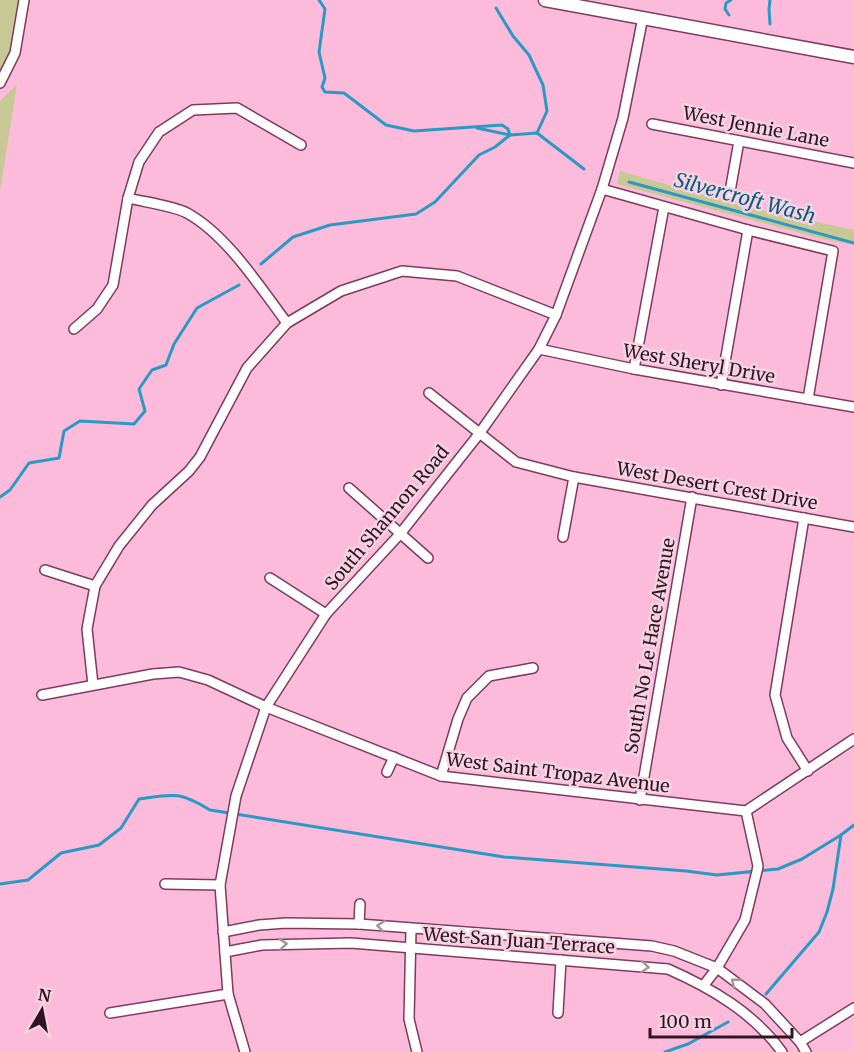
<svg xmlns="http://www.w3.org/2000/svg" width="854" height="1052" font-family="Merriweather,serif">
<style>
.green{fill:#c7c893}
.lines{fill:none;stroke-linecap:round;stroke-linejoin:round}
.stream{stroke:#2a99c4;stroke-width:3}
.minor-casing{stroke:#7f3a5f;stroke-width:12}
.tertiary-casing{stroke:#7f3a5f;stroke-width:15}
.minor{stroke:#fff;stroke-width:9}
.tertiary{stroke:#fff;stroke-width:12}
.oneway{stroke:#a2959c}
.labels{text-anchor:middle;stroke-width:5;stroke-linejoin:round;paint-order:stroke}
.street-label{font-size:18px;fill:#311423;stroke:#f5d3e2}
.water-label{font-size:20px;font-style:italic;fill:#055d7b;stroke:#f5d3e2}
</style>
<rect width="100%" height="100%" fill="#fcbbda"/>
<!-- green -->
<g class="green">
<path d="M0,0H24L15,51L0,83Z"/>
<path d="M17,84L0,191V101Z"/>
<path d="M620,171L735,204L854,230V245L823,239L617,184Z"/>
</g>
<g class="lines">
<!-- stream -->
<g class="stream">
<path d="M319,0L325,9L319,52L325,78L322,87L325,92L344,93L386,125L414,131L502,125L508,129L510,135"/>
<path d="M496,8L513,36L529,55L543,85L547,111L537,133"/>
<path d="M729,15L725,9L726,3L731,0"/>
<path d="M770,24L769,9L770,0"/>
<path d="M477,128L510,135"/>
<path d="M629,182L854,243"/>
<path d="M261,264L293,237L330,225L416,214L435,202L479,155L495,147L510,135L537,133L584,169"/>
<path d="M0,497L10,490L29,463L59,458L64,431L80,421L134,424L145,411L139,389L152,370L166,365L174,344L197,308L239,285"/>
<path d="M0,884L28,880L61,853L99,845L121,828L139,799C174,794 178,791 210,810L504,857L686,871L717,875L778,869L802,859L841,835"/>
<path d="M766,994L819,932L827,912L833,889L841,835L854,825"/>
<path d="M665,1052L688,1044L728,1022"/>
</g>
<!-- minor casing -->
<g class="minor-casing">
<g id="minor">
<path d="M0,83L15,53L24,0"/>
<path d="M652,124L854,163"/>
<path d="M602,189L748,230L833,251L808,399"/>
<path d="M729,197L739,141"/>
<path d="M128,198C144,202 174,206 187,213C227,235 260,287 287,323"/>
<path d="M74,329L97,309L113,285L128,198L139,162L159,132L193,110L237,108L301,145"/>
<path d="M539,349L634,369L854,407"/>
<path d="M634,369L664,207"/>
<path d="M721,385L748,230"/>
<path d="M429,393L516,462L574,477L854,527"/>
<path d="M349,488L428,558"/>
<path d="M804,518L775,695L787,738L808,771"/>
<path d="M563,537L574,477"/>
<path d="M45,570L95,586"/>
<path d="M270,578L326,614"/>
<path d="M93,685L87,629L95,586L119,546L152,505L189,471L200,457L247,368L287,323L341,291L402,271L457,276L556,315"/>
<path d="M42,695L153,674L179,672L208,680L266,707L441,776L746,811L854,739"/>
<path d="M387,772L394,757"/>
<path d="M441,776L458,719L467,698L489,676L533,668"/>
<path d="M640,800L692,497"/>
<path d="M165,884L220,885"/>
<path d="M359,924L360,904"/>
<path d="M411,929L409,1019L417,1052"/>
<path d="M223,932L259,925L286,923L359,924L652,946L674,951L717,968L765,1004L800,1042L806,1052"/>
<path d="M225,952L262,945L351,943L668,969C711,988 754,1013 782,1052"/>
<path d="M704,985L717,968L745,920L757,871L758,866L746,811"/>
<path d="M110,1013L228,994"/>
<path d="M558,1013L561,960"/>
<path d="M800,1042L854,1008"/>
<path d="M245,1052L228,994L220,885L236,796L266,707L326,614L400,534L479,434L539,349L556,315L602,189L623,118L643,17"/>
</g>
</g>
<!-- tertiary casing -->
<g class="tertiary-casing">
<path id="tertiary" d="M545,0L854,57"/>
</g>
<!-- minor -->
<use href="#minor" class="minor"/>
<!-- tertiary -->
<use href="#tertiary" class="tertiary"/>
</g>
<!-- one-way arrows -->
<defs><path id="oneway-chevron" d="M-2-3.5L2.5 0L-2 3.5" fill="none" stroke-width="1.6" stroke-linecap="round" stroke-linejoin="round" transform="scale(1.5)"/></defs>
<g class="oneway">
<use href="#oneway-chevron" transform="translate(381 926) rotate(-174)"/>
<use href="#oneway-chevron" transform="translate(283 944) rotate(-3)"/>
<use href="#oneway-chevron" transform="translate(645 967) rotate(5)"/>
<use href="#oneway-chevron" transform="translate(735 982) rotate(-142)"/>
</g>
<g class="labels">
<!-- street labels -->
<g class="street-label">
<text transform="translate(756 127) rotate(11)" y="6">West Jennie Lane</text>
<text transform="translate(699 364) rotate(10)" y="6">West Sheryl Drive</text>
<text transform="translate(717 486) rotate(10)" y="6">West Desert Crest Drive</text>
<text transform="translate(387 518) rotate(-50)" y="6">South Shannon Road</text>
<text transform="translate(650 646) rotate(-80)" y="6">South No Le Hace Avenue</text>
<text transform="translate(558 773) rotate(7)" y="6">West Saint Tropaz Avenue</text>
<text transform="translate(519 941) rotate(4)" y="6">West San Juan Terrace</text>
</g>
<!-- water labels -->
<g class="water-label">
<text transform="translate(745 198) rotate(15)" y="7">Silvercroft Wash</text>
</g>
</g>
<!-- north arrow -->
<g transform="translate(42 1010) rotate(10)" stroke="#f5d3e2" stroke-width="4.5" paint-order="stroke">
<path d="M0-4.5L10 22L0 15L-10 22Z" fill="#311423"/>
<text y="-9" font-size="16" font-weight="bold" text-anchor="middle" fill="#311423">N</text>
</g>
<!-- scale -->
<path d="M650 1028v9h142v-9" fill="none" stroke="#311423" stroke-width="3"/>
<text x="659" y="1028" font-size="18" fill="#311423" stroke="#f5d3e2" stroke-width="4.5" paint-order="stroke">100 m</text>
</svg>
